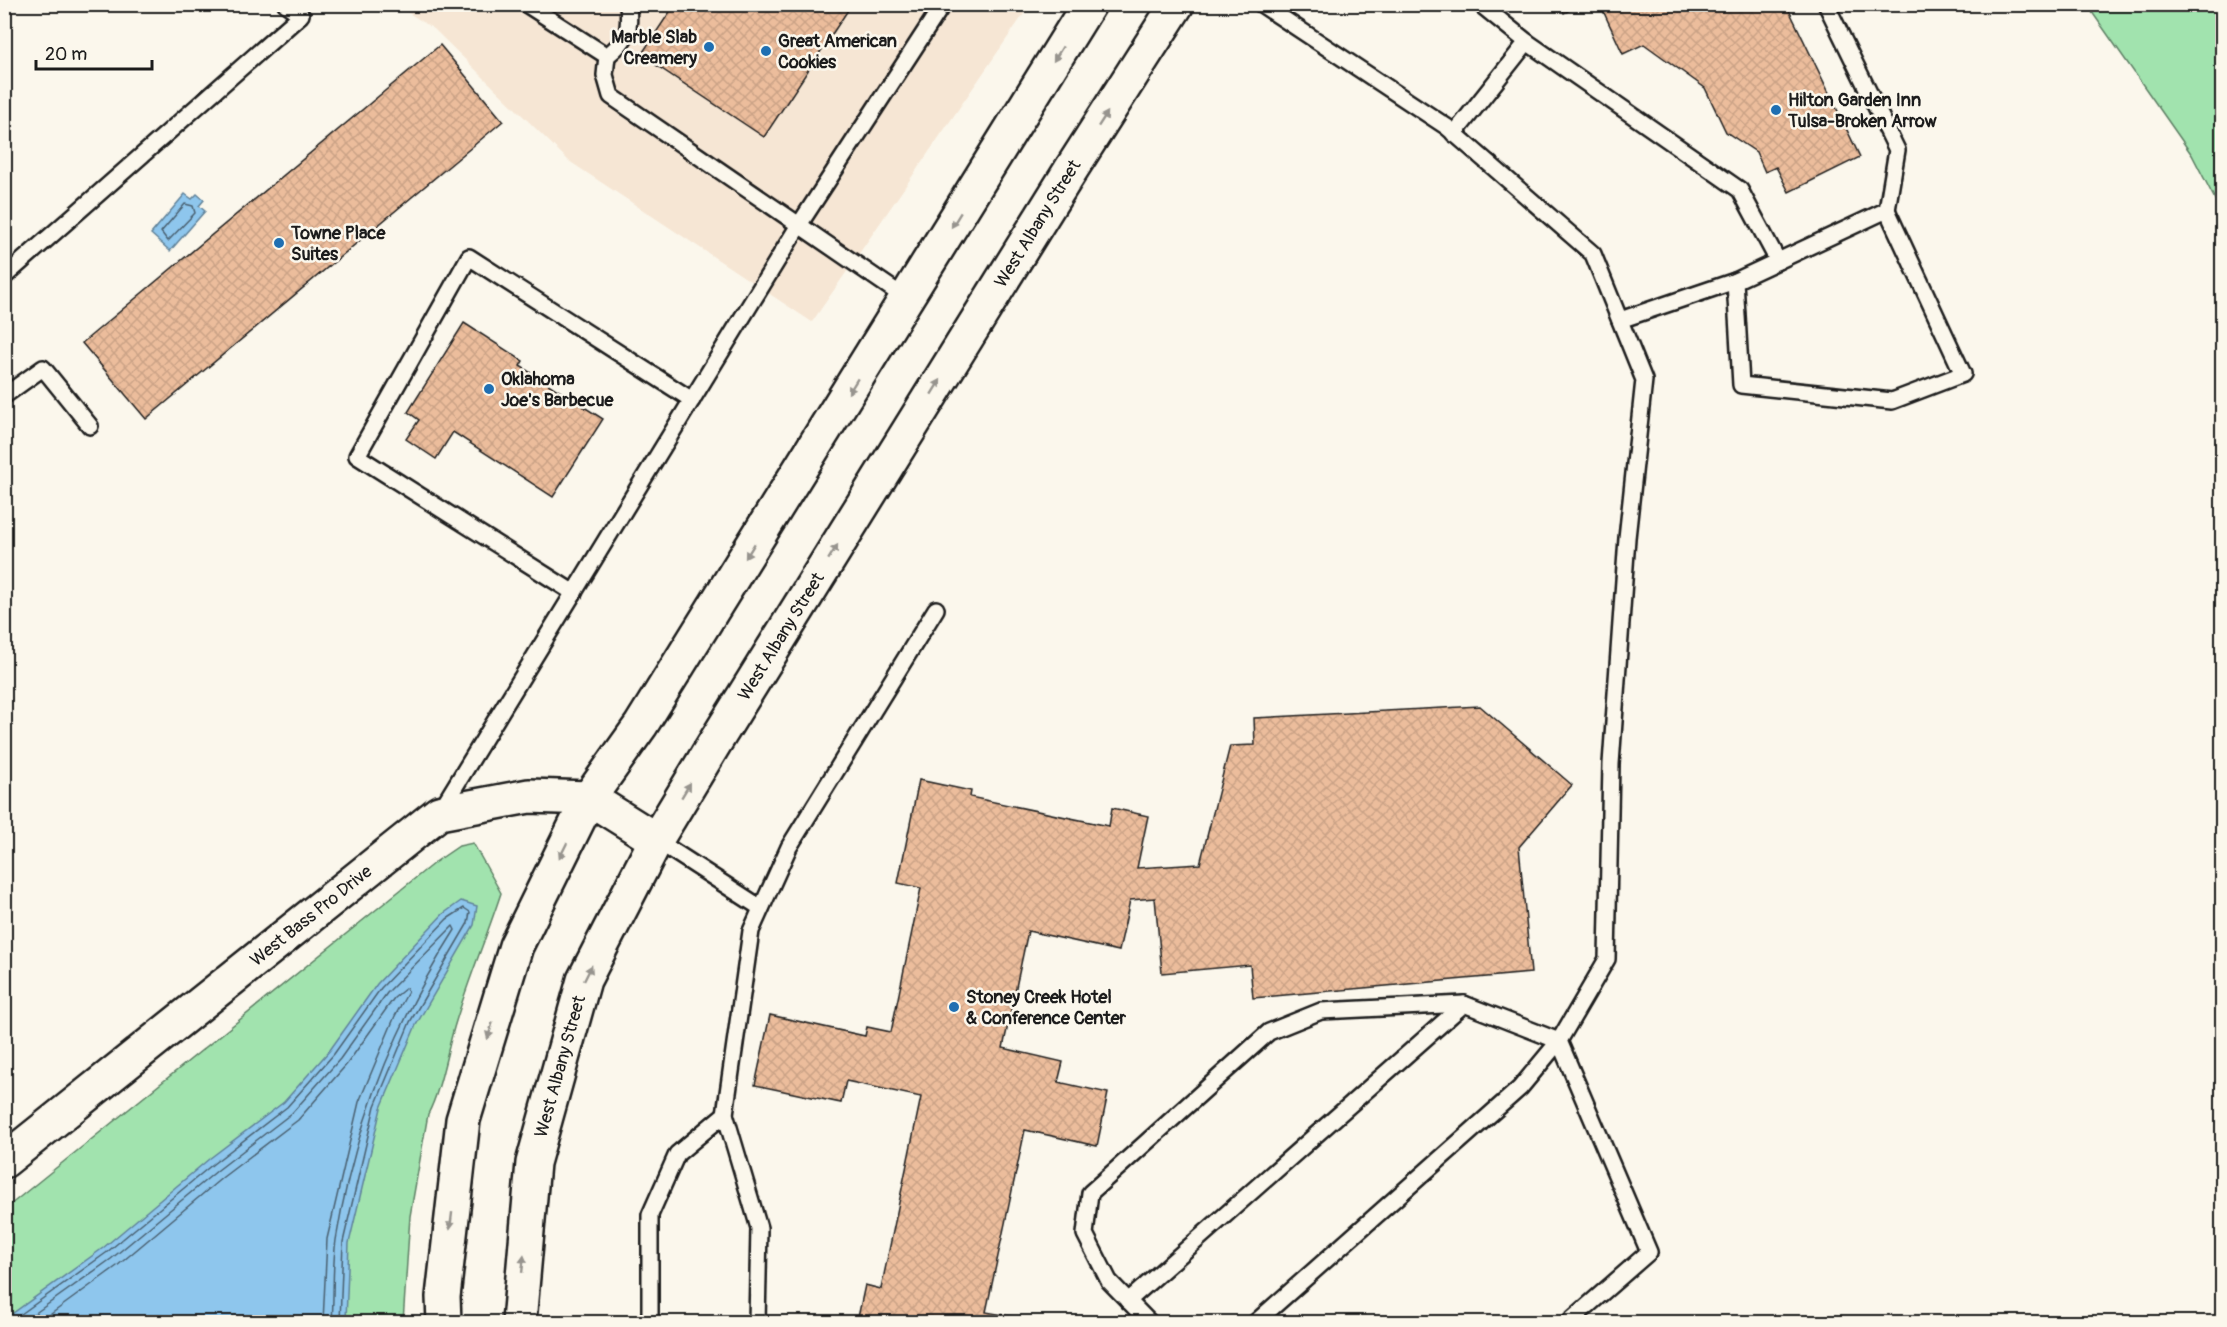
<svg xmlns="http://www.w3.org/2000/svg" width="2227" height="1327" font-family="Pangolin,sans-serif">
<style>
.built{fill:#f6e6d4}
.green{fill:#a1e3ae;stroke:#5e8065;stroke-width:1.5}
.water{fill:#8ec6ed;stroke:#608299;stroke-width:1.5}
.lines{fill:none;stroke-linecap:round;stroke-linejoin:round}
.shore{stroke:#4a6070;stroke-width:1.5}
.building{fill:url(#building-cross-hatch);stroke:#1c1c1c;stroke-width:1.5}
.lane-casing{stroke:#1c1c1c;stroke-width:20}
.secondary-casing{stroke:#1c1c1c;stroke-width:38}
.lane{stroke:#fbf7ec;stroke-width:15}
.secondary{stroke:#fbf7ec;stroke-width:33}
.oneway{fill:#97948e}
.poi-dot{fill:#1f6fb2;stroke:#fbf7ec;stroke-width:2}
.labels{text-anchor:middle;stroke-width:5;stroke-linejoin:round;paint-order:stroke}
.poi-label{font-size:18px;font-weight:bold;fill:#1c1c1c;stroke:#fbf7ec;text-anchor:start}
.street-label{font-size:18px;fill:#1c1c1c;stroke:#fbf7ec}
</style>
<defs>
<pattern id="building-cross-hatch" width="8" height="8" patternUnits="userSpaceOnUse" patternTransform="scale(1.5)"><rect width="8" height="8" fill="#ecbd9c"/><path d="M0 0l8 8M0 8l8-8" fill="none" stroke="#caa286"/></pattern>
</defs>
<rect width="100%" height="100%" fill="#fbf7ec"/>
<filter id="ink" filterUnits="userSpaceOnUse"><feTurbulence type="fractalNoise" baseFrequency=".0167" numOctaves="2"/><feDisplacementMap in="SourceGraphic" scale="12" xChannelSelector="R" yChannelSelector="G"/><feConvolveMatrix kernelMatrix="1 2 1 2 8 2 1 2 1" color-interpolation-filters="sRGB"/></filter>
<g filter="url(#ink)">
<!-- built -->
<path class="built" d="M396,5H1030L812,322L569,161L434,29Z"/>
<!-- green -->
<g class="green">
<path d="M2087,5H2222V213L2192,155Z"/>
<path d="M473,843L501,893C487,936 469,978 456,1021C447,1049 441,1090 428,1114L410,1216L403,1322H5V1209L434,863L459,846Z"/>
</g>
<!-- water -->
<g class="water">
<path d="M185,194L192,199L197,194L204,200L199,206L205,211L170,251L151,234Z"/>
<path d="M461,901L477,906L474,925L416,1025L381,1108L349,1243L346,1320L344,1322H5V1319L103,1248L209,1159L284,1102L330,1050L377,984L443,914Z"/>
</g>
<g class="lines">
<!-- shore -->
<g class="shore">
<path d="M185,204L193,206L195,213L168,241L161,232Z"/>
<path d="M10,1322L106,1253L213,1164L287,1107L334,1054L381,988L447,919L464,908L470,912L468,923L410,1022L375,1106L343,1242L340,1322"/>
<path d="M23,1322L111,1259L218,1170L292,1113L340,1059L387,993L453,926L455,930C394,1025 354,1129 336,1240C332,1267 334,1296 332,1322"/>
<path d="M40,1322L117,1266L223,1177L298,1120L347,1064L394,998L406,988L408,992L395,1016L359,1102L327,1239L323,1322"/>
</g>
</g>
<!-- building -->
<g class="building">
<path d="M675,4H852L764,137L641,55Z"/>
<path d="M1560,4H1582L1564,13Z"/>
<path d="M1600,4H1786L1860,157L1789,192L1776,167L1765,172L1756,152L1726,132L1705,88L1644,44L1623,54Z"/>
<path d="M440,45L503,121L146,419L82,343Z"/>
<path d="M464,323L523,361L520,366L603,419L553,497L453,432L436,459L406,439L419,420L408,412Z"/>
<path d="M1480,706L1572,785L1519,847L1531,973L1253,998L1250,965L1162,973L1155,898L1130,900L1119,951L1028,931L1003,1048L1063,1062L1058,1082L1108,1093L1097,1146L1025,1130L986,1312L1043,1322H857L865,1285L881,1289L921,1097L846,1081L841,1103L755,1085L770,1015L865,1036L867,1027L891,1032L921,888L898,883L919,780L971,791L970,797L1109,826L1112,808L1148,816L1137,868L1200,864L1230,746L1255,745L1254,718Z"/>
</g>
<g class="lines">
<!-- lane casing -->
<g class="lane-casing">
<g id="lane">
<path d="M526,4L607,56L605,75L611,96L907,299"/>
<path d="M1261,4L1447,127L1593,254L1644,380L1627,538L1611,764L1607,959L1559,1041L1649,1252L1569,1322"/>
<path d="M1527,42L1740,190L1778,261"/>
<path d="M607,56C629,38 630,32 628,4"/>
<path d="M1454,134L1527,42L1480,4"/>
<path d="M4,277L301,15L286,4"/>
<path d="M1735,281L1741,385L1892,401L1963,374L1887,210"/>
<path d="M1620,320L1735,281L1887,210L1897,150L1826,4"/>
<path d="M4,396L43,368L90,426"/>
<path d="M574,593L357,456L469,257L692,400"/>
<path d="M440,811L799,225L943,4"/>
<path d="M656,840L761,908"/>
<path d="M1128,1301L1464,1004"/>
<path d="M650,1322V1215L677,1154L725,1114"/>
<path d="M757,1322L759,1228L725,1114L751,931L789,847L936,609"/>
<path d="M1149,1322L1109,1281L1085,1234L1090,1193L1269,1032L1321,1011L1464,1004L1559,1041L1520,1088L1256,1322"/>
</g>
</g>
<!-- secondary casing -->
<g class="secondary-casing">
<g id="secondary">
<path id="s1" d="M4,1161L439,813L529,796L589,798L656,840"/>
<path d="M444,1322L443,1297L463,1120L516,946L589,798L641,725L1089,4"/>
<path id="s2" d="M519,1322L533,1163L584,980L656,840L714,744L1072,168L1177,4"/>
</g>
</g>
<!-- lane -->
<use href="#lane" class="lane"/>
<!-- secondary -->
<use href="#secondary" class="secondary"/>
</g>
<!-- one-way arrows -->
<defs><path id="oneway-solid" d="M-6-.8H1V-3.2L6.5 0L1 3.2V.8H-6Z" transform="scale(1.5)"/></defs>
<g class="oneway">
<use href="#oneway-solid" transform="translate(1058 54) rotate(122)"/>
<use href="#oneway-solid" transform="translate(1103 119) rotate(-57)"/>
<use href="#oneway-solid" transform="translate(956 220) rotate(122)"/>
<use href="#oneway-solid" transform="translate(853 386) rotate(122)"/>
<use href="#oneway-solid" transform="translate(936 387) rotate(-58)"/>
<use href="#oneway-solid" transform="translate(750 551) rotate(122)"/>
<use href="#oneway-solid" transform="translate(833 552) rotate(-58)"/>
<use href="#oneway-solid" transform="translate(686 790) rotate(-59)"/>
<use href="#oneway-solid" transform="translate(563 851) rotate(116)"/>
<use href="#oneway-solid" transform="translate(588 973) rotate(-64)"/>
<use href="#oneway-solid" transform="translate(490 1031) rotate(107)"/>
<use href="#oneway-solid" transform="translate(451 1221) rotate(97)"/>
<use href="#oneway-solid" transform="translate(523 1264) rotate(-84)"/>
</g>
</g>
<!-- markers -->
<g class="poi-dot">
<circle cx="709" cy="47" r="6"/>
<circle cx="766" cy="51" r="6"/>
<circle cx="1776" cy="110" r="6"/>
<circle cx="279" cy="243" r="6"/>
<circle cx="489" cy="389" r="6"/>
<circle cx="954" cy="1007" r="6"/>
</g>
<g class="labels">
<!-- poi labels -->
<g class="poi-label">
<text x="697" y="43" text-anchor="end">Marble Slab<tspan x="697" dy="21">Creamery</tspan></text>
<text x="778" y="47">Great American<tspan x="778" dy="21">Cookies</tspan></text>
<text x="1788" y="106">Hilton Garden Inn<tspan x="1788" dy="21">Tulsa-Broken Arrow</tspan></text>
<text x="291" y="239">Towne Place<tspan x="291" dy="21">Suites</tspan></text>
<text x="501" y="385">Oklahoma<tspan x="501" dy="21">Joe's Barbecue</tspan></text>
<text x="966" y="1003">Stoney Creek Hotel<tspan x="966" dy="21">&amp; Conference Center</tspan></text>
</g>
<!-- street labels -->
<g class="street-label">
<text dy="6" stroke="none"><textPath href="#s2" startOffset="1232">West Albany Street</textPath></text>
<text dy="6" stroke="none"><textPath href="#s2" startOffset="746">West Albany Street</textPath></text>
<text dy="6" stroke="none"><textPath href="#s1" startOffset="393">West Bass Pro Drive</textPath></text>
<text dy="6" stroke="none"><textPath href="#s2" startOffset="260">West Albany Street</textPath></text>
</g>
</g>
<!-- margin -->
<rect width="2227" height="1327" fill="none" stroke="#fbf7ec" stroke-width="24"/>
<rect x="12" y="12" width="2203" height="1303" fill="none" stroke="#1c1c1c" stroke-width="2" filter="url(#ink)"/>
<!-- scale -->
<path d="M36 60v9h116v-9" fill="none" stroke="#1c1c1c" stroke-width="3"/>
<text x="45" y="60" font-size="18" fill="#1c1c1c" stroke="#fbf7ec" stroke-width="4.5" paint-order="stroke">20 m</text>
</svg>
